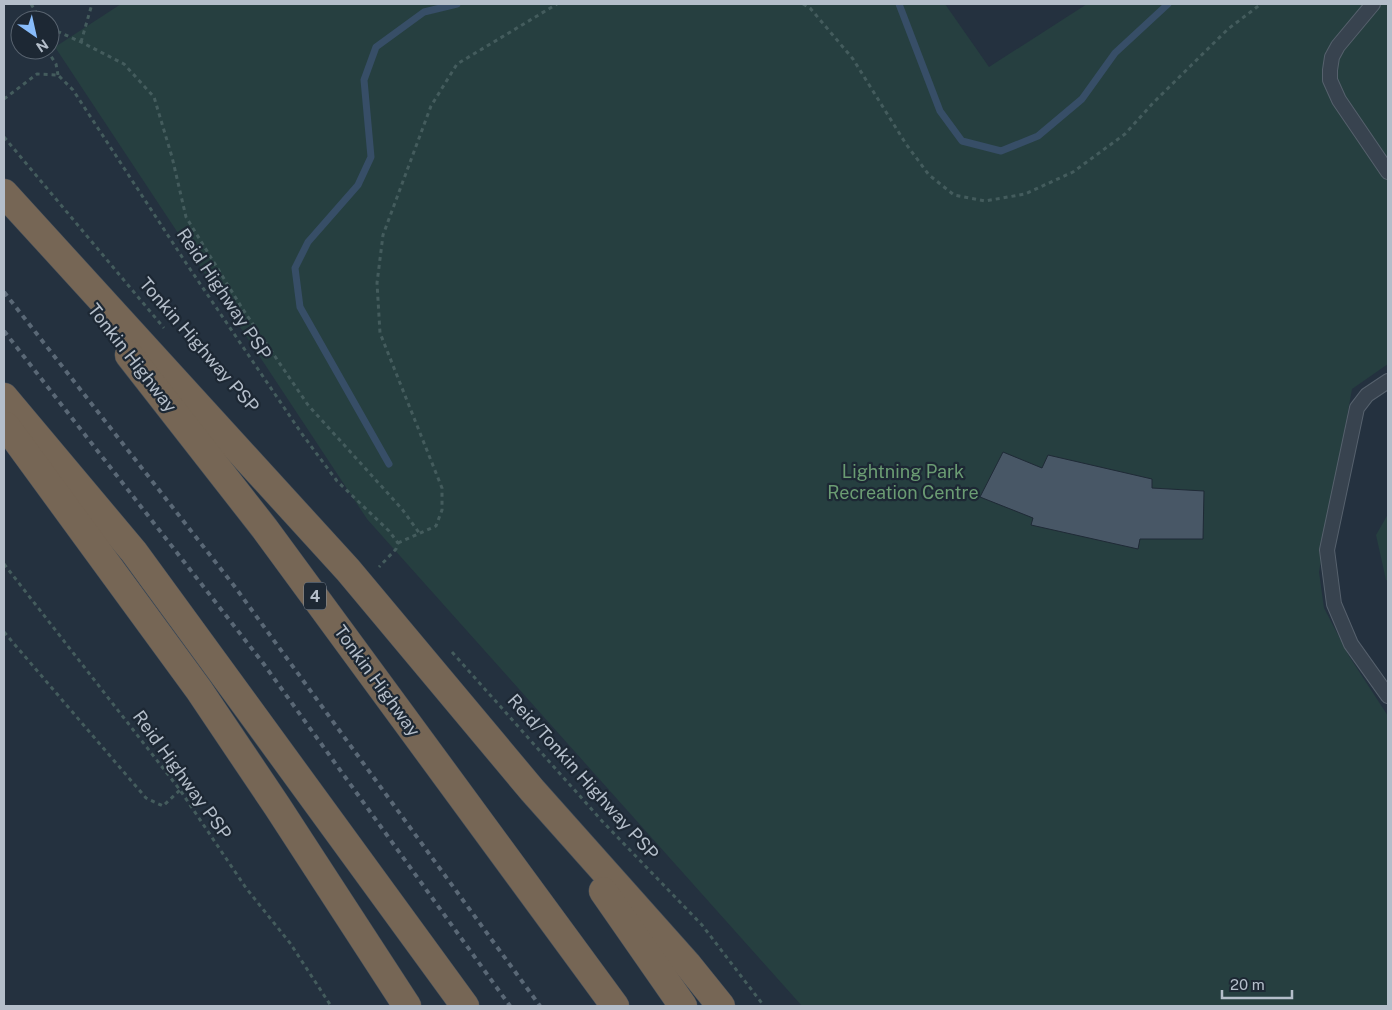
<svg xmlns="http://www.w3.org/2000/svg" width="1392" height="1010" font-family="'Public Sans',sans-serif">
<style>
.green{fill:#263f40}
.lines{fill:none;stroke-linecap:round;stroke-linejoin:round}
.stream{stroke:#374e67;stroke-width:7}
.building{fill:#485766;stroke:#1f2a36}
.lane-casing{stroke:#56616d;stroke-width:16}
.highway-casing{stroke:#434e5a;stroke-width:29}
.path{stroke:#445c5d;stroke-width:3;stroke-dasharray:4 4;stroke-linecap:butt}
.lane{stroke:#38434f;stroke-width:14}
.highway{stroke:#766655;stroke-width:28}
.rail{stroke:#5a6876;stroke-width:4;stroke-dasharray:5 5;stroke-linecap:butt}
.labels{text-anchor:middle;stroke-width:4.5;stroke-linejoin:round;paint-order:stroke}
.shield{fill:#1d2834;stroke:#87919d;stroke-width:1}
.shield-label{font-size:16px;font-weight:bold;fill:#b4beca}
.street-label{font-size:18px;fill:#b4beca;stroke:#1d2834}
.park-label{font-size:18px;fill:#6b9c73;stroke:#1d2834}
</style>
<rect width="100%" height="100%" fill="#24313f"/>
<!-- green -->
<g class="green">
<path d="M121,4H945L989,67L1087,4H1388V364L1352,389L1319,572L1324,608L1349,656L1388,716V1006H802L367,519L55,47Z"/>
<path d="M1388,514V581L1386,580L1376,535Z"/>
</g>
<g class="lines">
<!-- stream -->
<g class="stream">
<path d="M899,4L940,111L962,141L1001,151L1038,136L1082,99L1115,53L1168,4"/>
<path d="M389,464L300,307L295,268L308,242L358,185L371,157L364,80L376,47L424,12L457,4"/>
</g>
</g>
<!-- building -->
<path class="building" d="M1003,452L1042,468L1048,455L1152,479V488L1204,491L1203,539H1140L1138,549L1031,525L1033,518L980,497Z"/>
<g class="lines">
<!-- lane casing -->
<g class="lane-casing">
<g id="lane">
<path d="M1373,4L1338,46L1332,57L1330,70V80L1339,100L1388,172"/>
<path d="M1388,381L1367,395L1357,408L1327,550L1334,604L1351,644L1388,696"/>
</g>
</g>
<!-- highway casing -->
<g class="highway-casing">
<g id="highway">
<path d="M4,193L348,570L532,790L688,965L721,1006"/>
<path d="M129,355L265,529L615,1006"/>
<path d="M4,397L134,552L465,1006"/>
<path d="M6,426L199,690L277,806L407,1006"/>
<path d="M603,891L683,1006"/>
</g>
</g>
<!-- path -->
<g class="path">
<path d="M31,4L41,20"/>
<path d="M803,4L810,8L853,59L906,144L929,175L954,195L985,201L1025,194L1073,172L1125,134L1153,103L1228,29L1261,4"/>
<path d="M50,28L81,42L124,64L154,97L172,157L186,217L242,308L308,405L402,509L420,534"/>
<path d="M81,42L92,4"/>
<path d="M47,50L56,64L58,75"/>
<path d="M4,99L37,74L58,75L73,90L186,263L302,434L337,481L389,531L398,543L396,549L379,567"/>
<path d="M4,137L164,328"/>
<path d="M398,543L436,526L442,510V488L380,333L377,283L383,235L431,106L457,64L557,4"/>
<path d="M4,564L180,790L246,888L290,943L331,1006"/>
<path d="M4,632L146,798L163,806L180,790"/>
<path d="M452,652L602,821L702,925L764,1006"/>
</g>
<!-- lane -->
<use href="#lane" class="lane"/>
<!-- highway -->
<use href="#highway" class="highway"/>
<!-- rail -->
<g class="rail">
<path d="M4,292L235,587L540,1006"/>
<path d="M4,331L263,663L510,1006"/>
</g>
</g>
<g class="labels">
<!-- shield labels -->
<rect class="shield" x="304" y="582.5" width="22" height="27" rx="4"/>
<g class="shield-label">
<text x="315" y="602">4</text>
</g>
<!-- street labels -->
<g class="street-label">
<text transform="translate(224 294) rotate(56)" y="6">Reid Highway PSP</text>
<text transform="translate(199 345) rotate(49)" y="6">Tonkin Highway PSP</text>
<text transform="translate(132 358) rotate(52)" y="6">Tonkin Highway</text>
<text transform="translate(377 681) rotate(54)" y="6">Tonkin Highway</text>
<text transform="translate(182 775) rotate(54)" y="6">Reid Highway PSP</text>
<text transform="translate(583 777) rotate(48)" y="6">Reid/Tonkin Highway PSP</text>
</g>
<!-- park labels -->
<g class="park-label">
<text x="903" y="478">Lightning Park<tspan x="903" dy="21">Recreation Centre</tspan></text>
</g>
</g>
<!-- border -->
<rect width="1392" height="1010" fill="none" stroke="#b4beca" stroke-width="10"/>
<!-- north arrow -->
<g transform="translate(35 35) rotate(146)"><circle r="24" fill="#1d2834" stroke="#596470"/>
<path d="M0-4L9 19L0 12L-9 19Z" fill="#88bcfb"/>
<text y="-8" font-size="14" font-weight="bold" text-anchor="middle" fill="#b4beca">N</text>
</g>
<!-- scale -->
<path d="M1222 990v8h70v-8" fill="none" stroke="#b4beca" stroke-width="2.5"/>
<text x="1230" y="990" font-size="15" fill="#b4beca" stroke="#1d2834" stroke-width="4" paint-order="stroke">20 m</text>
</svg>
